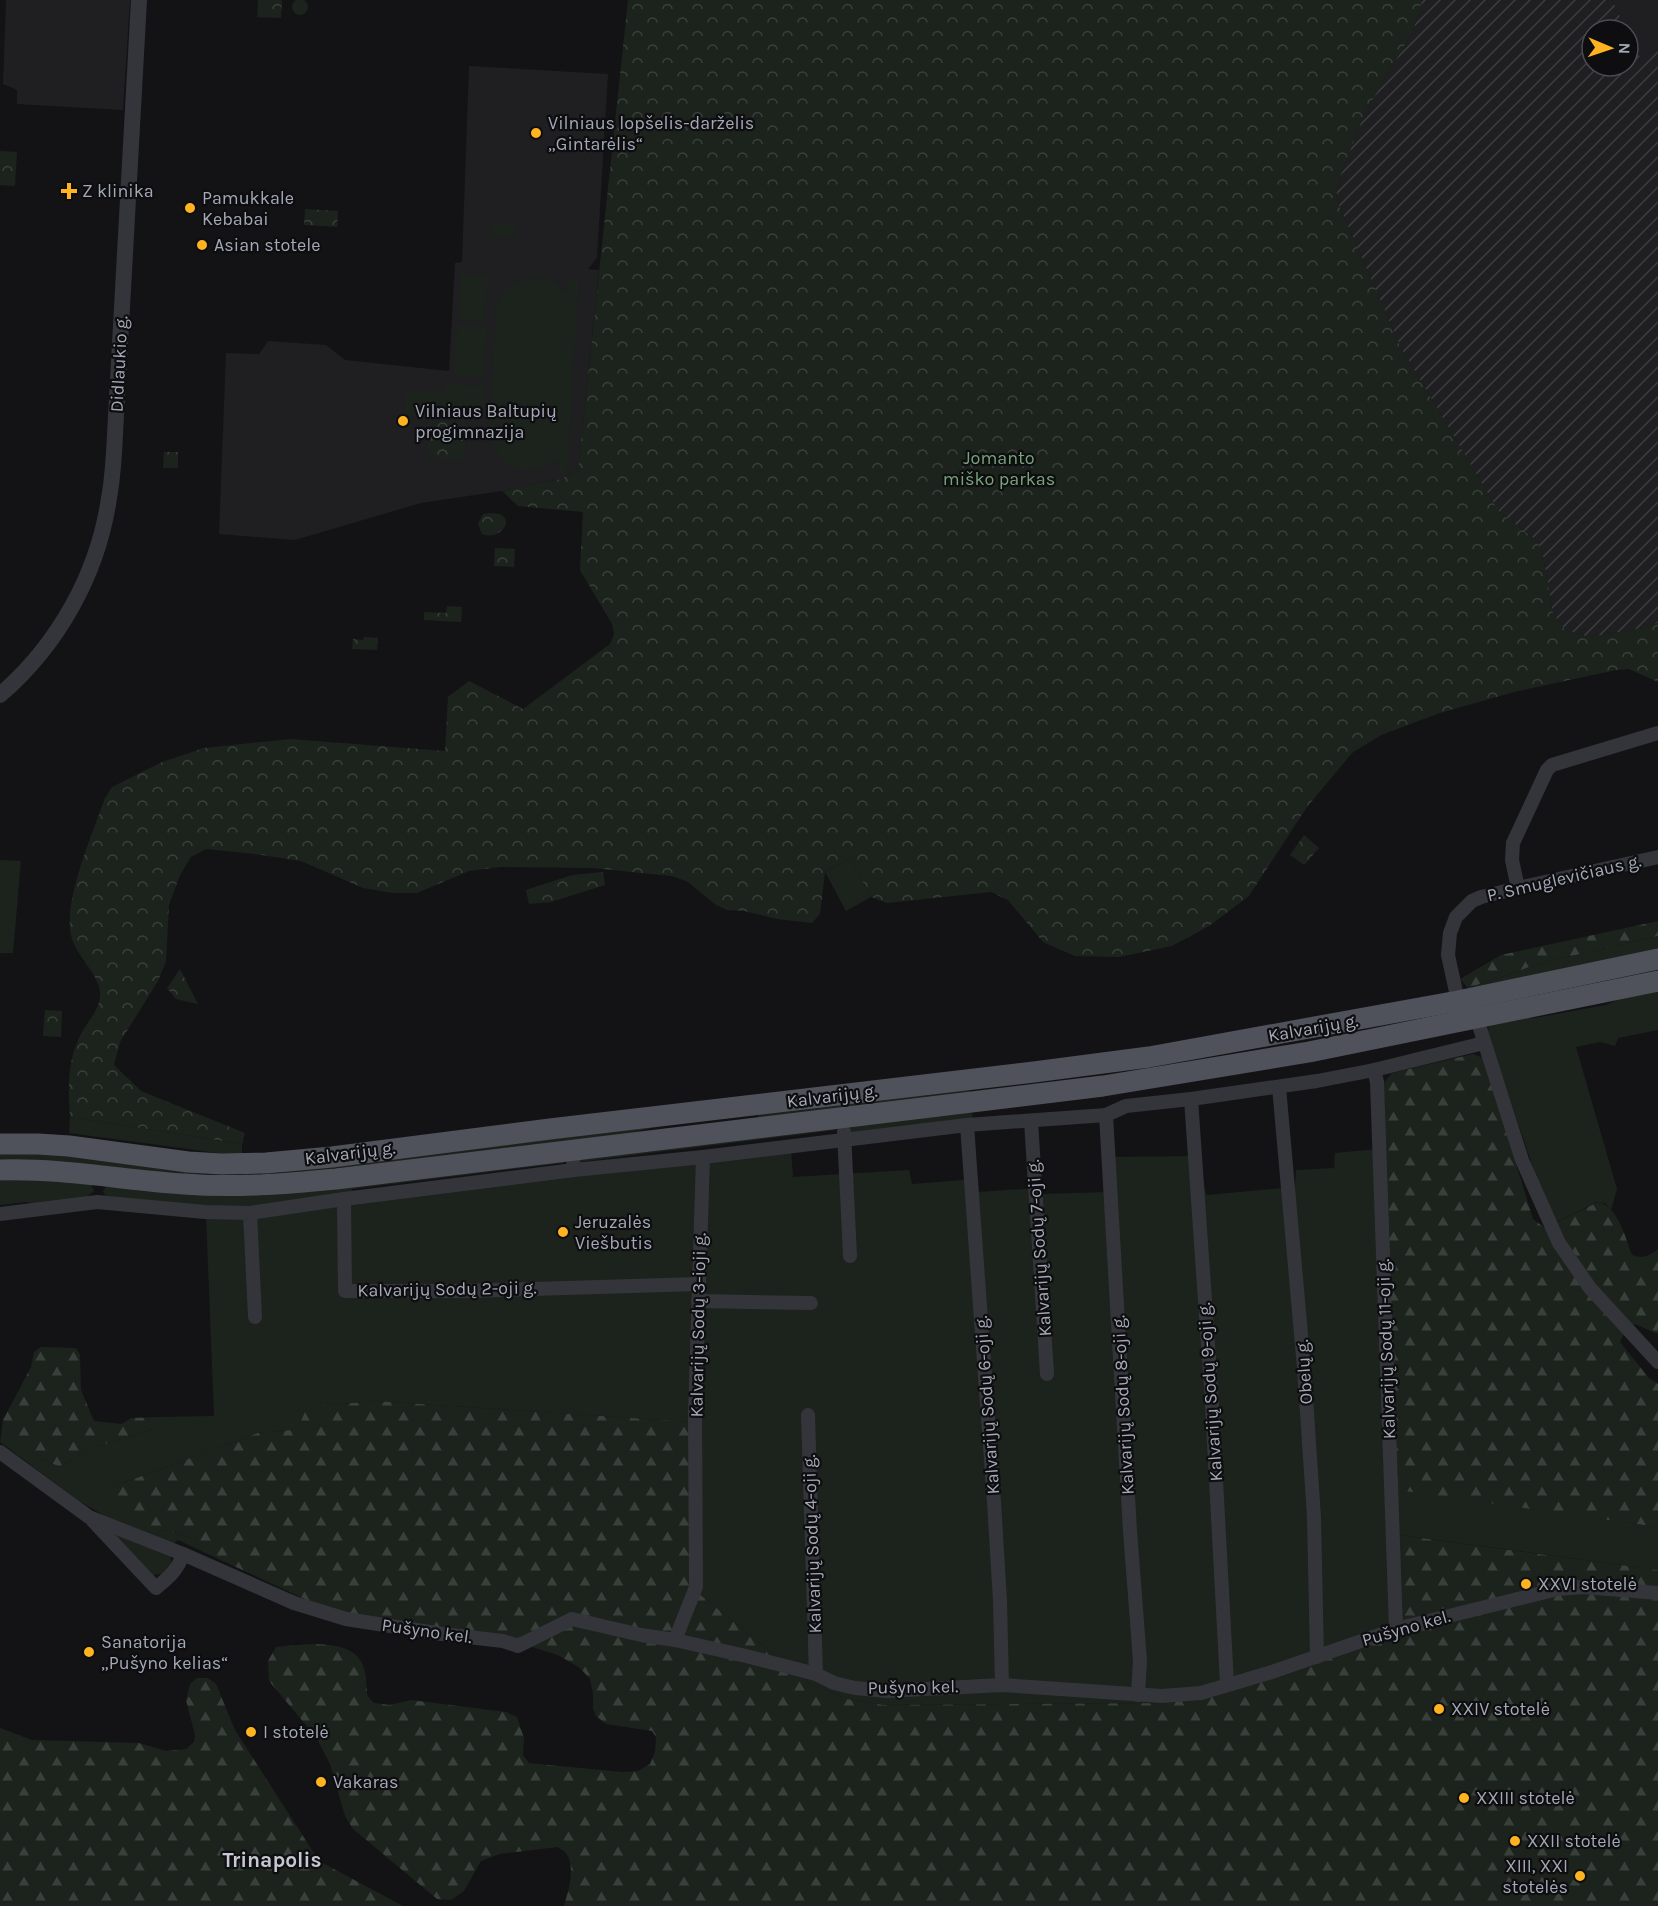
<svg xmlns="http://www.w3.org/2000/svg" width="1658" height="1906" font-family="Karla,sans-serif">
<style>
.built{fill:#1f1f22}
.industrial{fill:url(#industrial-furrows)}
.green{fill:#1b231c}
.forest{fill:url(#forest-firs)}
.park{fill:url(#park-crowns)}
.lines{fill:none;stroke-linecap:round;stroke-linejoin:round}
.minor{stroke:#34353a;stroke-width:14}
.tertiary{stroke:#34353a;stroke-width:16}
.primary{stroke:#4f525a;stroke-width:21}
.poi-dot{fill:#ffb321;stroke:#0e0e10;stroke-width:2}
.labels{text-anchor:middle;stroke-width:4.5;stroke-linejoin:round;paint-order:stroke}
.poi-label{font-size:18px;fill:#a3a9b7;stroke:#0e0e10;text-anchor:start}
.street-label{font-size:18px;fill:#a3a9b7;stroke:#0e0e10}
.park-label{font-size:18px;fill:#78a47b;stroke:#0e0e10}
.quarter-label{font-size:21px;font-weight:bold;fill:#c5c8d3;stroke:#0e0e10}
</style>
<defs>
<pattern id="industrial-furrows" width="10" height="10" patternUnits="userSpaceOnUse" patternTransform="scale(1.5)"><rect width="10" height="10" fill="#1f1f22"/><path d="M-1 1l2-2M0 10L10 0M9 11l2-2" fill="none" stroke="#3c3d40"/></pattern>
<pattern id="forest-firs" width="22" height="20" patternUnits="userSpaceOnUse" patternTransform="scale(1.5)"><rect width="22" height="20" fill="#1b231c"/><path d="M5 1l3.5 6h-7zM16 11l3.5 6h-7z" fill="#39403b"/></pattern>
<pattern id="park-crowns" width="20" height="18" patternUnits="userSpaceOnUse" patternTransform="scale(1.5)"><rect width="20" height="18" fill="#1b231c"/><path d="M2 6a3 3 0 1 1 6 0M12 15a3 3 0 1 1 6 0" fill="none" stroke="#39403b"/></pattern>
</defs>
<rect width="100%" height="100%" fill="#131315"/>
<!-- built -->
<g class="built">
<path d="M6,0H130L123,110L17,104V90L3,84Z"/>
<path d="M1612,0H1658V49L1640,57Z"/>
<path d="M469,66L608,74L597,258L588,269L599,270L578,470L561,479L502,491L421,503L295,540L219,534L226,353L259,354L268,341L326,345L345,360L449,371L455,263L462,262Z"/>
</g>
<!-- industrial -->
<path class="industrial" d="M1422,0H1612L1627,30H1592V66H1628V32L1640,57L1658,49V623L1644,628L1589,637L1565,630L1553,614L1543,556L1537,541L1499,512L1401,348L1337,201L1336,187L1364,114L1413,31Z"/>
<!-- green -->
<g class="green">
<circle cx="300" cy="7" r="8"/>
<path d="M491,223L516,225L515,237L490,236Z"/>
<path d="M461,274L488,276L485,321L458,320Z"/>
<path d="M538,277L553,281L568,293L569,279H579L567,474L559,473V458C529,483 496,469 489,431L496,307C503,288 517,278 538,277Z"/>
<path d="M457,325L487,326L484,377L454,375Z"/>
<path d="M446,384L485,386L484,410L445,408L444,415L405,413L406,391L445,393Z"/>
<path d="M850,858L871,897L846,911L825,872Z"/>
<path d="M0,860L21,861L13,953H0Z"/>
<path d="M1658,936V952L1468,988L1541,963Z"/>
<path d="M1658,988V1030L1618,1038L1615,1046L1600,1042L1576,1047L1617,1189L1611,1210L1605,1203L1597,1202L1544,1228L1551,1221L1488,1034L1489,1022L1506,1018H1534L1606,1005L1634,992Z"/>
<path d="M968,1086L970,1095L758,1118V1113Z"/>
<path d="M971,1108L973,1119L1005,1115L1002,1118L852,1135L848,1131L849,1123Z"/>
<path d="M70,1117L242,1144V1155L225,1154L69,1133Z"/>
<path d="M656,1127L606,1139L281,1174V1171Z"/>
<path d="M835,1127L836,1130L578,1162V1157Z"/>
<path d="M791,1148L793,1177L909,1170L912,1184L975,1179L977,1192L1037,1188L1038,1194L1108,1192L1107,1157L1199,1156L1206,1195L1295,1187L1296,1170L1334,1168L1335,1153L1387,1148L1398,1489L1658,1527V1570L1400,1535L1402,1630L1243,1685L1168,1703L884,1705L847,1699L812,1685L693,1589L690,1422L375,1401L308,1407L299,1426L291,1430L258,1433L115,1486L110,1494L162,1530L196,1539L195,1548L178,1540L171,1546L110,1519L79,1501L0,1442L3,1420L10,1435L42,1459L60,1467L92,1448L153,1429L157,1426V1417L214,1416L206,1215Z"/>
<path d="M0,1152H41L248,1173V1175L207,1173L177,1176L0,1163Z"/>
<path d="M564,1161V1163L352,1189V1193L241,1208L223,1209L106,1197L103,1191L108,1183Z"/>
<path d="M23,1178L89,1180L94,1191L85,1198L34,1204L27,1202L0,1205V1181Z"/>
<path d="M117,1535L166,1552L171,1557L172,1569L165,1574L153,1575L117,1538Z"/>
</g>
<!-- forest -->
<g class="forest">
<path d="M1658,921V936L1541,963L1468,988L1460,979L1501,955Z"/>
<path d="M1473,1054L1483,1058L1533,1219L1545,1228L1598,1202C1618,1206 1625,1237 1632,1255C1643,1259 1649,1256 1658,1249V1334L1635,1324L1627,1327L1620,1342L1648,1377L1658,1384V1527L1398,1490L1383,1084L1392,1073Z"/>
<path d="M41,1347L76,1348L80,1355L81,1390L94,1421L122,1424L131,1418L157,1417V1426L153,1429L92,1448L60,1467L42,1459L9,1435L3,1420L31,1367L34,1352Z"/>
<path d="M375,1401L691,1422L693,1589L812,1685L847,1699L884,1705L1168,1703L1243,1685L1402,1630L1399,1535L1658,1570V1906H564C568,1891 577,1866 565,1852C563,1850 560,1849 557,1847L500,1854L481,1861L464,1891L451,1900L437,1899L353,1829L345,1816L330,1764L316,1737L269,1681L268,1661L276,1647C302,1645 356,1636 364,1669C367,1677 366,1690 368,1696C368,1697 374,1703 374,1703L390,1705L411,1700L506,1712L517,1717L524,1738L523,1755L529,1763L622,1772L638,1771L650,1764L655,1752L656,1737L652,1731L606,1724L596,1716L593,1709V1694L590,1679L580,1668L558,1655L506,1639L347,1613L307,1600L195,1548L196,1539L162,1530L114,1511L109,1494L115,1486L258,1433L291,1430L299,1426L307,1407Z"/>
<path d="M197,1678H208L216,1684L235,1730L319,1861L403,1906H0V1728L32,1740L139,1743L166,1751L186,1749L194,1742L195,1735L186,1700L190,1684Z"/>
</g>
<!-- park -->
<g class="park">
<path d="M258,0H282L281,18L257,17Z"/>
<path d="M628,0H1422L1413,31L1364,114L1336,187L1337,201L1401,348L1499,512L1537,541L1543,556L1553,614L1565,630L1589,637L1644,628L1658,623V682L1629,669L1616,670L1514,692L1440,713L1381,735L1352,753L1307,807L1249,896L1209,926L1172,946L1119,957L1075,956L1043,942L1008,900L991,892L887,903L871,897L850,858L825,872L820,914L812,923L777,919L744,911L727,910L716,905L688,882L672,876L592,868L500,867L469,871L417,893H393L363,888L301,861L255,854L206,849L191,857L180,875L169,905L166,961L158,981L120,1042L114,1065L141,1091L245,1133L242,1144L70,1117C68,1087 67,1060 82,1032C89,1019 99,1011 100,996C102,976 75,956 71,935C63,901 93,832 105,798L112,787L162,762L204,748L290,739L445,751L448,697L469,681L523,709L610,644L614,634L612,624L580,570L583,512L518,506L502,491L561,479L578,470Z"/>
<path d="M0,151L17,152L15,186L0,185Z"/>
<path d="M305,209L338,211L337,227L304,225Z"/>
<path d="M429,421L466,423L464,459L427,457Z"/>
<path d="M164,452H178V468H163Z"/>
<path d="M490,513C490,513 500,514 500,514C515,521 499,541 482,534L478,524L483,514Z"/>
<path d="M495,548L515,549L514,567L494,566Z"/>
<path d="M447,606L462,607L461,622L424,620V612L446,613Z"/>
<path d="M364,637L378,638L377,650L352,649L353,639L363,640Z"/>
<path d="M1304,835L1319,848L1304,865L1290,855Z"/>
<path d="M603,872L605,885L551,902L529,904L526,890L572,875Z"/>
<path d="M180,969L198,1004L176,999L167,988Z"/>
<path d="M45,1010L62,1011L61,1037L43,1036Z"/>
</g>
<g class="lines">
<!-- minor -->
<g class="minor">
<path d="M1518,888L1512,860L1513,843L1547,770L1552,765L1658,733"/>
<path d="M1458,1001L1448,955L1450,933L1456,917L1472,901L1481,897L1518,888L1658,857"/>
<path d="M1477,1019L1522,1160L1559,1243L1590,1288L1658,1362"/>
<path d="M1374,1070L1377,1082L1396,1629"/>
<path d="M1279,1087L1304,1368L1314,1517L1317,1657"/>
<path d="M1191,1099L1211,1387L1227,1684"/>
<path d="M1106,1115L1130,1531L1140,1661L1138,1695"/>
<path d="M1031,1121L1047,1374"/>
<path d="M967,1125L994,1502L1000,1601L1002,1685"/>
<path d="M844,1132L850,1256"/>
<path d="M572,1150L574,1170L703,1157L695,1415L696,1587L675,1640"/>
<path d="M703,1157L967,1125L1106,1115L1126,1106L1191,1099L1317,1081L1374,1070L1484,1043"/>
<path d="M344,1199L574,1170"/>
<path d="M250,1213L344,1199L345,1291H464L698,1284"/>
<path d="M0,1214L97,1202L205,1212L250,1213L255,1317"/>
<path d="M698,1301L811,1303"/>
<path d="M808,1415L816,1674"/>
<path d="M0,1452L89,1517L183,1554L294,1603L346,1619L442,1634L503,1641L518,1646L572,1619L641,1635L675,1640L746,1656L816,1674L834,1683L855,1688L887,1691L1002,1685L1162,1696L1201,1693L1272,1672L1396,1629L1558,1589L1584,1587L1658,1593"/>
<path d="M93,1521L156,1588C168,1578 178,1570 183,1554"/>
</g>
<!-- tertiary -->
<path class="tertiary" d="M0,695C58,645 98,574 109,498C113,477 114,456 115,434L139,0"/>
<!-- primary -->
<g class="primary">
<path d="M0,1144H38L69,1146L188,1162L222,1164L266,1163L332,1157L550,1129L1034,1072L1149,1057L1458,1001L1658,959"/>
<path d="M0,1170C62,1168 123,1180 184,1184C235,1188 285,1184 336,1179L1103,1086L1309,1052L1658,981"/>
</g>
</g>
<!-- markers -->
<g class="poi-dot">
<circle cx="536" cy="133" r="6"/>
<path d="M66 182h6v6h6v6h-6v6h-6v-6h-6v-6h6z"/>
<circle cx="190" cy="208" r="6"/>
<circle cx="202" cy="245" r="6"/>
<circle cx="403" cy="421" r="6"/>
<circle cx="563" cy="1232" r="6"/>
<circle cx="1526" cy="1584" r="6"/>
<circle cx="89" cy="1652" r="6"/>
<circle cx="1439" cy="1709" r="6"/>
<circle cx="251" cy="1732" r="6"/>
<circle cx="321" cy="1782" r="6"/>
<circle cx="1464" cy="1798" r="6"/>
<circle cx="1515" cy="1841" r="6"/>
<circle cx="1580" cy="1876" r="6"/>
</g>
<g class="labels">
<!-- poi labels -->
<g class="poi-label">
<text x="548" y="129">Vilniaus lopšelis-darželis<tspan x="548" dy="21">„Gintarėlis“</tspan></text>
<text x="82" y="197">Z klinika</text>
<text x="202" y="204">Pamukkale<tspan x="202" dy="21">Kebabai</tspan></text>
<text x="214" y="251">Asian stotele</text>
<text x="415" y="417">Vilniaus Baltupių<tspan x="415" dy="21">progimnazija</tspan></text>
<text x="575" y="1228">Jeruzalės<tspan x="575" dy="21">Viešbutis</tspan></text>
<text x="1538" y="1590">XXVI stotelė</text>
<text x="101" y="1648">Sanatorija<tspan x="101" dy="21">„Pušyno kelias“</tspan></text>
<text x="1451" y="1715">XXIV stotelė</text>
<text x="263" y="1738">I stotelė</text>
<text x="333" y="1788">Vakaras</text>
<text x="1476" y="1804">XXIII stotelė</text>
<text x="1527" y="1847">XXII stotelė</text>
<text x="1568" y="1872" text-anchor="end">XIII, XXI<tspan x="1568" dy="21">stotelės</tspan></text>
</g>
<!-- street labels -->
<g class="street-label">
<text transform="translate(119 364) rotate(-87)" y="6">Didlaukio g.</text>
<text transform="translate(1564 878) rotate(-13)" y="6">P. Smuglevičiaus g.</text>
<text transform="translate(1313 1028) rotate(-10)" y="6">Kalvarijų g.</text>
<text transform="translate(832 1096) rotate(-7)" y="6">Kalvarijų g.</text>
<text transform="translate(350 1153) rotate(-7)" y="6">Kalvarijų g.</text>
<text transform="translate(1039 1248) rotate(-94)" y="6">Kalvarijų Sodų 7-oji g.</text>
<text transform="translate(447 1289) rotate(-1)" y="6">Kalvarijų Sodų 2-oji g.</text>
<text transform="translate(698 1325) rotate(-89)" y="6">Kalvarijų Sodų 3-ioji g.</text>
<text transform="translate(1386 1349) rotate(-92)" y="6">Kalvarijų Sodų 11-oji g.</text>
<text transform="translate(1304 1372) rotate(-94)" y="6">Obelų g.</text>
<text transform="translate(1210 1392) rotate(-94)" y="6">Kalvarijų Sodų 9-oji g.</text>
<text transform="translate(987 1405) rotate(-94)" y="6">Kalvarijų Sodų 6-oji g.</text>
<text transform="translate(1123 1405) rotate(-93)" y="6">Kalvarijų Sodų 8-oji g.</text>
<text transform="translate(812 1544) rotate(-92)" y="6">Kalvarijų Sodų 4-oji g.</text>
<text transform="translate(1406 1628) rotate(-16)" y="6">Pušyno kel.</text>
<text transform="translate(427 1631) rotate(8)" y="6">Pušyno kel.</text>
<text transform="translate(913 1687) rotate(-1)" y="6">Pušyno kel.</text>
</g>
<!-- park labels -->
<g class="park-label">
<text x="999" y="464">Jomanto<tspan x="999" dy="21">miško parkas</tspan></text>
</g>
<!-- quarter labels -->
<g class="quarter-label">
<text x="272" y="1867">Trinapolis</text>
</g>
</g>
<!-- north arrow -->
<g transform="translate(1610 48) rotate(92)"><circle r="28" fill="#0e0e10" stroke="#4a4c53" stroke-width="1.5"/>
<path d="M0-4.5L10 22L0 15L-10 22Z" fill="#ffb321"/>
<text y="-9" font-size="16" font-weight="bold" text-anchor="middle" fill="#a3a9b7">N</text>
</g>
</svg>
